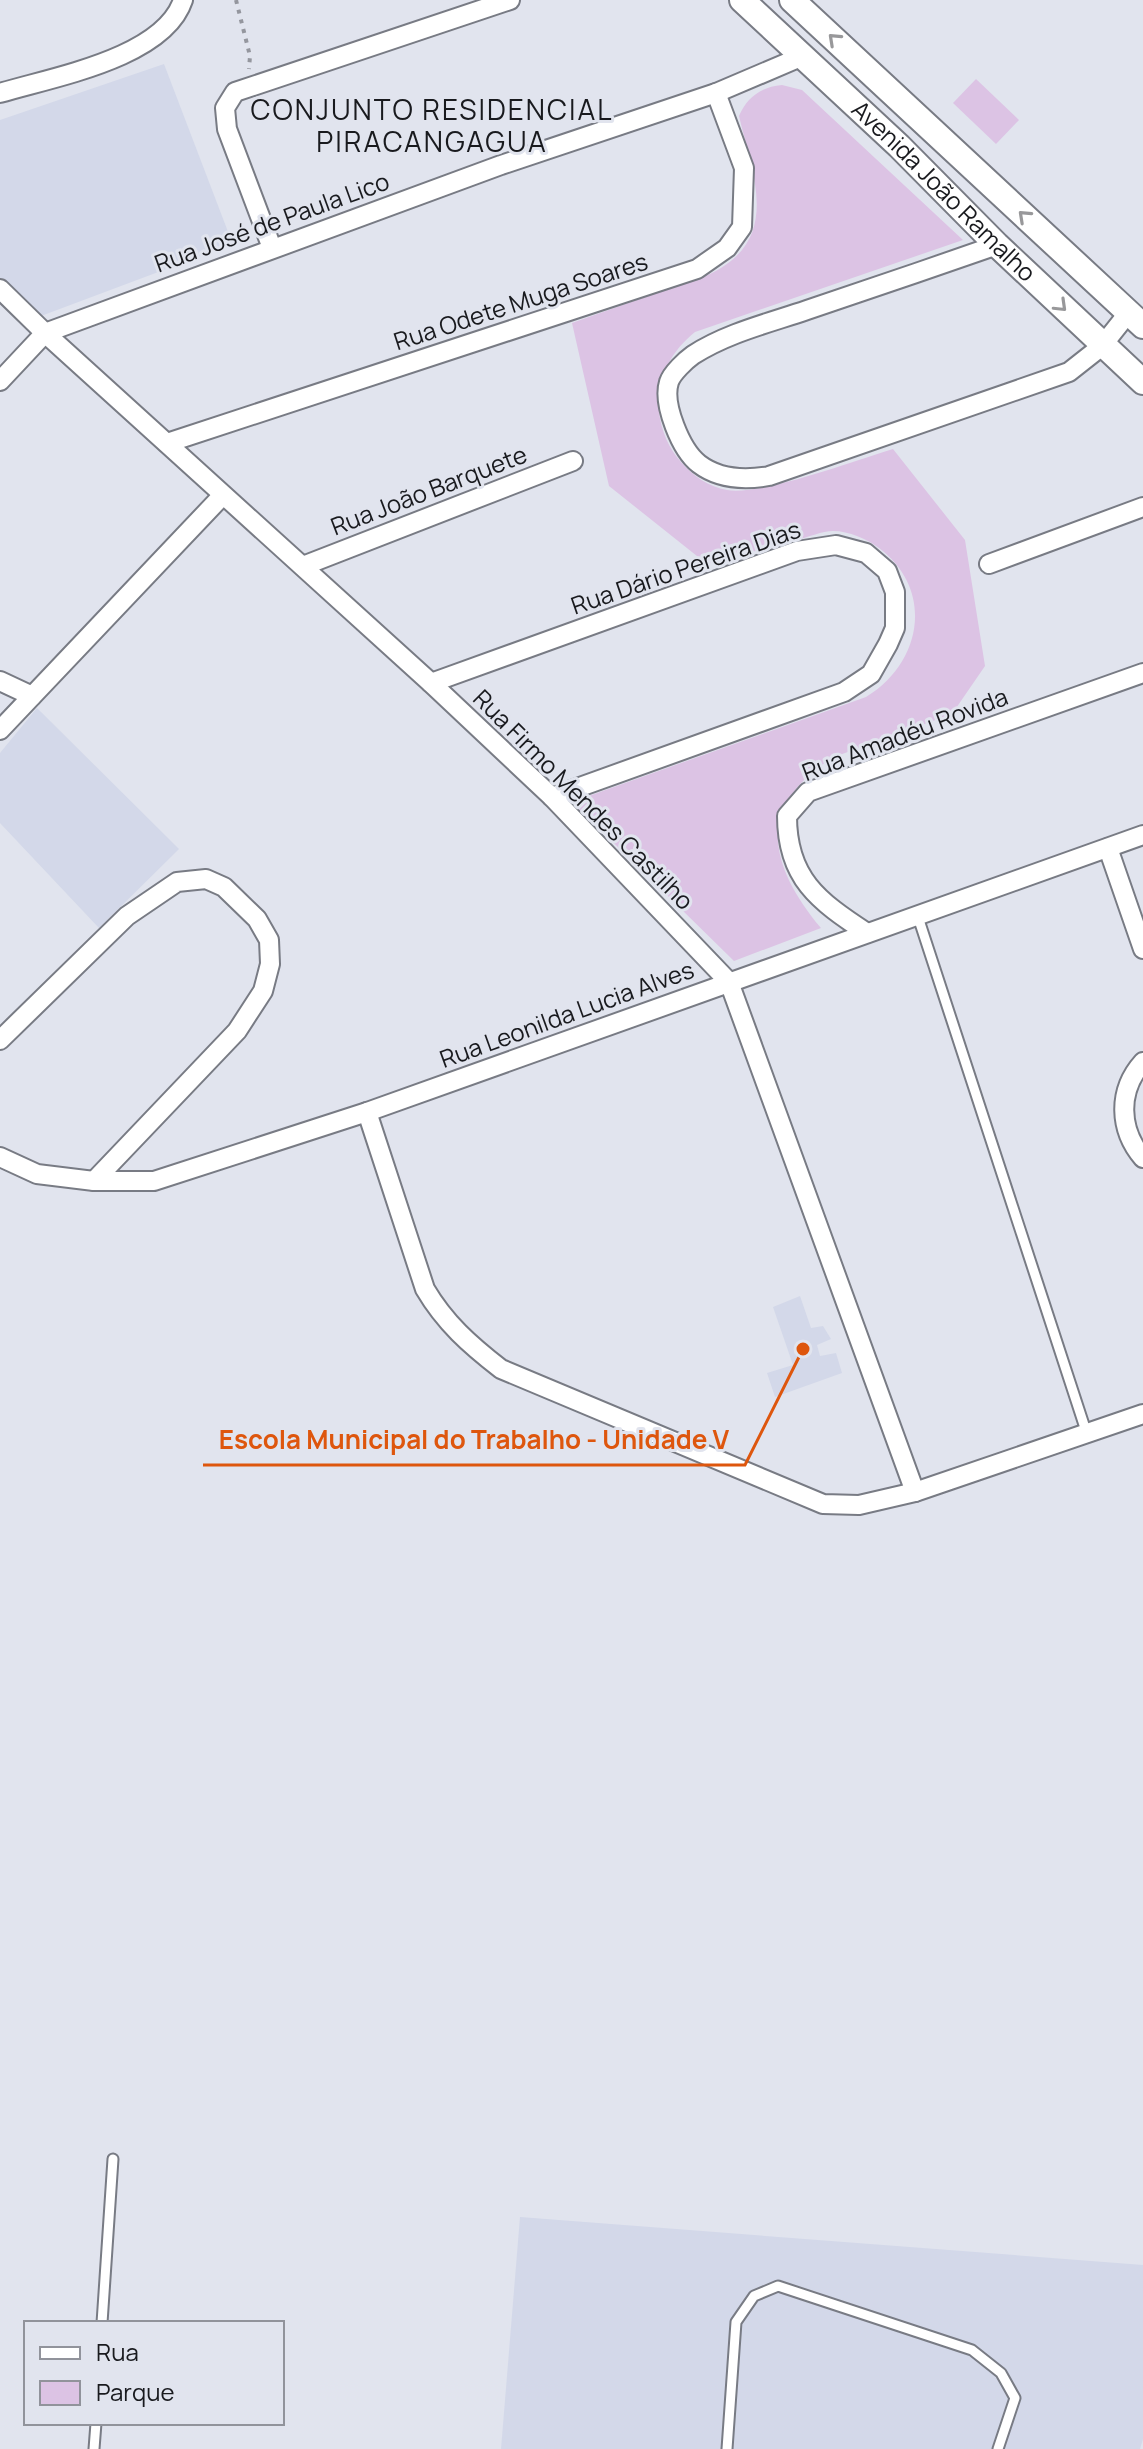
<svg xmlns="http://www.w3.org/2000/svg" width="1143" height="2449" font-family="Manrope,sans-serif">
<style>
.built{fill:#d3d8e9}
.green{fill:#dcc3e4}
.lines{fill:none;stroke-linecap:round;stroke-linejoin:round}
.service-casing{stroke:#787b84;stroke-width:13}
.minor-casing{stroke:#787b84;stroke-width:22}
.tertiary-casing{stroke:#787b84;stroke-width:28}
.path{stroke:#94969e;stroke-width:4;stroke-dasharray:4 6;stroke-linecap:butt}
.service{stroke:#fff;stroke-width:9}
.minor{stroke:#fff;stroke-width:18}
.tertiary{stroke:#fff;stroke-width:24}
.oneway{stroke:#98989a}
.labels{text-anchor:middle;stroke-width:6;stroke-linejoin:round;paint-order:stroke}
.street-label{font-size:24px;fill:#191a1e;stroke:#e1e4ee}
.quarter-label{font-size:28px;letter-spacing:2px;fill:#191a1e;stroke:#e1e4ee}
.leader{fill:none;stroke:#de560d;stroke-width:3}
.callout-dot{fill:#de560d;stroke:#e1e4ee;stroke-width:3}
.callout-label{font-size:26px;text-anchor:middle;font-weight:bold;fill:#de560d;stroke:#e1e4ee;stroke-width:6;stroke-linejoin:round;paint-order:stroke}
</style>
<rect width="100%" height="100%" fill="#e1e4ee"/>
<!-- built -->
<g class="built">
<path d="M164,64L230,237L217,250L33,319L0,285V120Z"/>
<path d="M37,708L179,849L99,928L0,823V753Z"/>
<path d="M800,1296L811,1328L823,1326L831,1339L817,1345L820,1356L836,1353L842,1373L775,1397L767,1373L793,1365L773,1307Z"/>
<path d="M520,2217L1143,2265V2439L1140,2449H501Z"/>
</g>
<!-- green -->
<g class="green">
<path d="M976,79L1019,120L996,144L953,103Z"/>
<path d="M782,85L802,90L963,240L695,332C670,352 656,380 659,412C661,430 669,449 681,462C693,476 709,487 727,490C761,496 856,460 893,449L965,540L985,666L952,714L834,757C755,806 768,864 821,928L734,961L572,802L866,697C922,663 935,590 879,548C867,539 849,531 833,531C822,531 809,537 797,540C767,548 737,556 707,564L609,486L572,323L710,274C782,239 753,176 739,116C747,97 761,87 782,85Z"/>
</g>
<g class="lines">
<!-- service casing -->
<g class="service-casing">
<g id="service">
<path d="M918,917L1087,1434"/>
<path d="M102,2323L113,2159"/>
<path d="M94,2449L96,2423"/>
<path d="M727,2449L736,2322L754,2296L778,2286L972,2350L1001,2373L1015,2398L998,2449"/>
</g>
</g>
<!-- minor casing -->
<g class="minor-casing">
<g id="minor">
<path d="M0,93C53,77 164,58 183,0"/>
<path d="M997,245C934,267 870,289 807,310C769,323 727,333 693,355C686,360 672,373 669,382C662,404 681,450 699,464C720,480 746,480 769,476L1069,372L1102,346L1129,312"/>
<path d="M272,248L227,129L225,108L235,92L510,0"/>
<path d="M0,289L45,333L431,683L552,797L729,982L915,1492"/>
<path d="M0,381L45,333L501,165L716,93L803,56"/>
<path d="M167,443L697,269L727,248L742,227L744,168L716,93"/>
<path d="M989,564L1143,507"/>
<path d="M303,566L573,461"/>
<path d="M0,681L32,696"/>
<path d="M431,683L797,551L836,545L866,553L887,571L895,592V628L888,644L871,674L844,692L552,797"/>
<path d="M0,730L222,496"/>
<path d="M1108,848L1143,949"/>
<path d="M867,933C818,901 787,878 787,816L808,792L1143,673"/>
<path d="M0,1040L127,916L177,882L206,879L224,887L257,919L269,940L270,964L263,991L237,1031L94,1181"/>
<path d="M1143,1062C1117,1091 1119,1130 1143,1158"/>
<path d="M367,1112L425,1289C445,1323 470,1345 501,1369L823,1504L859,1505L915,1492L1143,1414"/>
<path d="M0,1157L37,1174L94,1181H154L367,1112L1143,835"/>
</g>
</g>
<!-- tertiary casing -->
<g class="tertiary-casing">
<g id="tertiary">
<path id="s1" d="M742,0L899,146L997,245L1143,382"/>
<path d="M792,0L1143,326"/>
</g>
</g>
<!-- path -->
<path class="path" d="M236,0L250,56L249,69"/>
<!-- service -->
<use href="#service" class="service"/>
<!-- minor -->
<use href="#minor" class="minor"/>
<!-- tertiary -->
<use href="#tertiary" class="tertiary"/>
</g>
<!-- one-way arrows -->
<defs><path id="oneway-chevron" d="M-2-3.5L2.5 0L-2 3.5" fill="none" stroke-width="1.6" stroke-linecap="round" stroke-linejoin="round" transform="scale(2)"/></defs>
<g class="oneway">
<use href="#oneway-chevron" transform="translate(834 39) rotate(-137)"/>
<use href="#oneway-chevron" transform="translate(1024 216) rotate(-137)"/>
<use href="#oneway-chevron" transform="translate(1061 306) rotate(44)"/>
</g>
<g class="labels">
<!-- street labels -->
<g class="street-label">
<text dy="8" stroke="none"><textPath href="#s1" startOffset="278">Avenida João Ramalho</textPath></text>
<text transform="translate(272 223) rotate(-20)" y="8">Rua José de Paula Lico</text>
<text transform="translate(521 302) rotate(-18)" y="8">Rua Odete Muga Soares</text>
<text transform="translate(429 491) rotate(-21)" y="8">Rua João Barquete</text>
<text transform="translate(686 568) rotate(-19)" y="8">Rua Dário Pereira Dias</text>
<text transform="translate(905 735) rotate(-21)" y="8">Rua Amadéu Rovida</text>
<text transform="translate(583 800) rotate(45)" y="8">Rua Firmo Mendes Castilho</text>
<text transform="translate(567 1015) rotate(-20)" y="8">Rua Leonilda Lucia Alves</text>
</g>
<!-- quarter labels -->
<g class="quarter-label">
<text x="432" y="120">CONJUNTO RESIDENCIAL<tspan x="432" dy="32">PIRACANGAGUA</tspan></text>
</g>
</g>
<!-- callouts -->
<path class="leader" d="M803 1349L745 1465H203"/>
<circle class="callout-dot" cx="803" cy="1349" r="8"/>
<g class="callout-label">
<text x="474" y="1449">Escola Municipal do Trabalho - Unidade V</text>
</g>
<!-- legend -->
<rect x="24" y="2321" width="260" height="104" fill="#e1e4ee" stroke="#91939b" stroke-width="2"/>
<rect x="40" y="2347" width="40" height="12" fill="#ffffff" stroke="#91939b" stroke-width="2"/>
<text x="96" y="2361" font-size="24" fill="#191a1e">Rua</text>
<rect x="40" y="2381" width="40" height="24" fill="#dcc3e4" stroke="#91939b" stroke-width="2"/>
<text x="96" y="2401" font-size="24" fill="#191a1e">Parque</text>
</svg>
